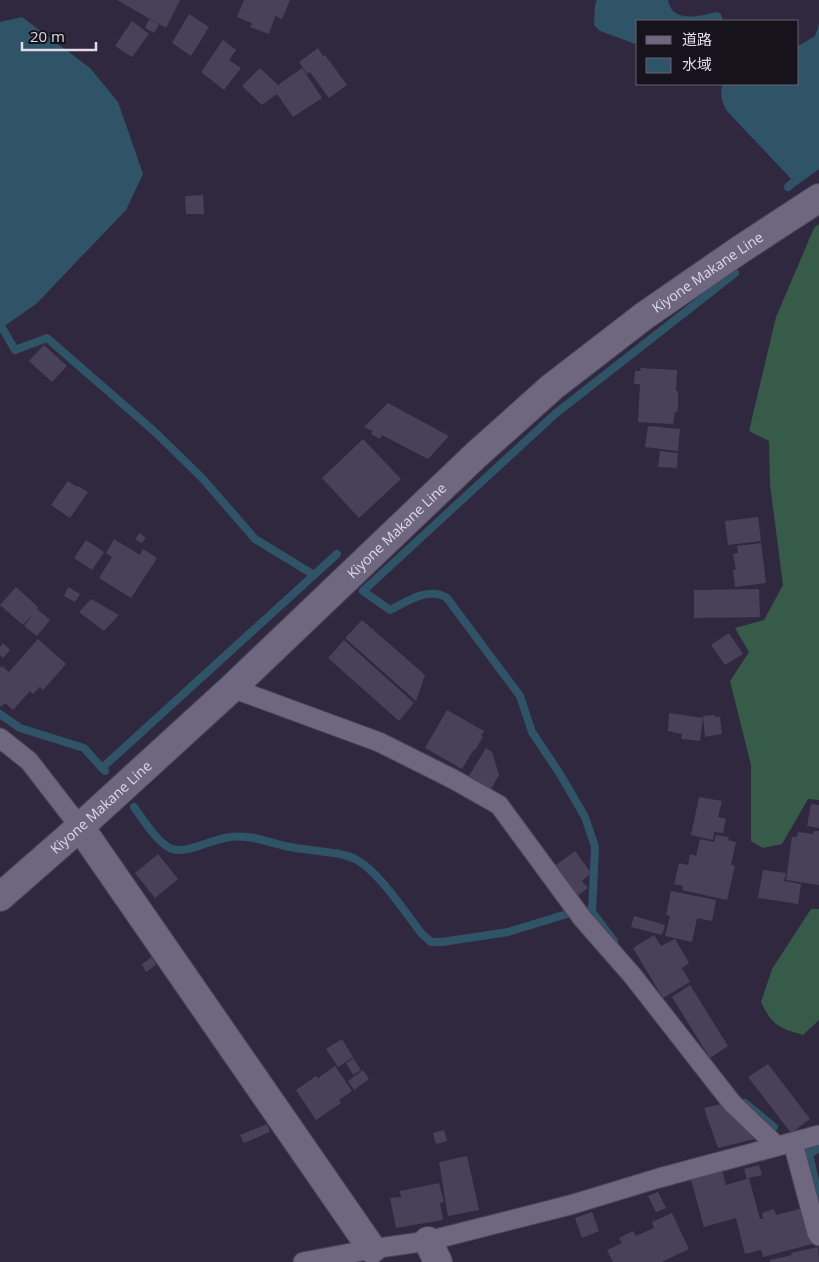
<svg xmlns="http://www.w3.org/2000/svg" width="819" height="1262" font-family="'Open Sans','Noto Sans JP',sans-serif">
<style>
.forest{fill:#365b48}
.water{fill:#305467}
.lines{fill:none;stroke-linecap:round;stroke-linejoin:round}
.stream{stroke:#305467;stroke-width:8}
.building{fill:#49415a}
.street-casing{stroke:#4c4558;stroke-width:21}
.secondary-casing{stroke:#4c4558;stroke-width:30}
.street{stroke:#6f6680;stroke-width:19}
.secondary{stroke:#6f6680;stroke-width:28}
.labels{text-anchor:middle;stroke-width:4;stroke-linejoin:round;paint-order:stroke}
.street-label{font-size:14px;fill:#dfdbea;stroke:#16131d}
</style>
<rect width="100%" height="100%" fill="#30283f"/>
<!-- forest -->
<g class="forest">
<path d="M819,224V800L808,799L782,844L763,848L751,841V765L730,681L749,652L735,628L764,620L783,585L770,484L769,441L749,431L776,317L814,228Z"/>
<path d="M811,909H819V1020L803,1035C778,1028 772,1025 761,1002L772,969Z"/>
</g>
<!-- water -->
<g class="water">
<path d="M597,0H668C672,24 700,16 716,12L721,14L723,21H638V45L600,31L594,25L595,5Z"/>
<path d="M22,17L90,68L118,102L143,174L126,210L36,304L0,329V22Z"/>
<path d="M819,24V169L797,185L726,110C722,101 719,93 723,84H798V46L815,36Z"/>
</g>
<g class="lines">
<!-- stream -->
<g class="stream">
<path d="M788,187L799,177"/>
<path d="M0,324L15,350L47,338L155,432L203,479L255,539L314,575"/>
<path d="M0,714L20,728L84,748L102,768"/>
<path d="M105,771L102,768L337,554"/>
<path d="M134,807C142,818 158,844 172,849C187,854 212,839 230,837C250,834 270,843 290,847C309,851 341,851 357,860C379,872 405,912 422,934L431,942H442L508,932L567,914"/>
<path d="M587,911L592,912L614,941"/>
<path d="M592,912L595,847L585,817L560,774L532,732L520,696L447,598C429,586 406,602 390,610L363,591L555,414L735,273"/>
<path d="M745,1103L774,1127"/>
<path d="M808,1152L809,1154L819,1198"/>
<path d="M809,1154L819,1148"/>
</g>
</g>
<!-- building -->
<g class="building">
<path d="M117,0H180L166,28Z"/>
<path d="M244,0H290L282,19L273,15L275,17L269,34L250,27L252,23L237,17Z"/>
<path d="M189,14L209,27L191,56L172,43Z"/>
<path d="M149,19L159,24L154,33L145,28Z"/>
<path d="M132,21L149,34L132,57L115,46Z"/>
<path d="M223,40L236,50L229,60L241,68L224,90L201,72Z"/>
<path d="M318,48L323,56L325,55L347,85L329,98L310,72L307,74L299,62Z"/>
<path d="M260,68L278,85L302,68L322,98L293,117L277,94L262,105L242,86Z"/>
<path d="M203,195L204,214H186L185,196Z"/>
<path d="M44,345L67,366L52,382L29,361Z"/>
<path d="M640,368L677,370L676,391H678V411L675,412L673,424L638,422L640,384H634L635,371H641Z"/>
<path d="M388,403L449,436L428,459L382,435L380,439L371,434L373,431L364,427Z"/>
<path d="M648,426L680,429L678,451L645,447Z"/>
<path d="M363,439L401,479L359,518L322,478Z"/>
<path d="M660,451L678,453L677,468L658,467Z"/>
<path d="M68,481L77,487L78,486L88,492L70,518L51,505Z"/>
<path d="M758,517L761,541L728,545L725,521Z"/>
<path d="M140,533L146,538L141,543L135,539Z"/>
<path d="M114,539L140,555L143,549L157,558L131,598L99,578L112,557L106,553Z"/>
<path d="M86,540L104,552L92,570L74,558Z"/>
<path d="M761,543L766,583L735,587L733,570H736L733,554L738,553L737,546Z"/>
<path d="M16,587L38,607L37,609L50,620L37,636L24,626L33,614L23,625L0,605Z"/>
<path d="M68,587L80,594L75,602L64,596Z"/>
<path d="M759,589L760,617L694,618V590Z"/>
<path d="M91,599L119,615L104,631L79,612Z"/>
<path d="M362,620L425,675L416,701L345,638Z"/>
<path d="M729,633L743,654L725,665L711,645Z"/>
<path d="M38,639L66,664L43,690L40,687L33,694L30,691L13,710L5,703L1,707L0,705V668L2,666L9,672Z"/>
<path d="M344,640L414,703L399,721L328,658Z"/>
<path d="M3,643L10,650L3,658L0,655V647Z"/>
<path d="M447,710L484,731L481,736L483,737L475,750L474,749L462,769L425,748Z"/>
<path d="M669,713L703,718L700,741L681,739L682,734L668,731Z"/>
<path d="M715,715V717H720L722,734L705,737L703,716Z"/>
<path d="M486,748L492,752L499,775L491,789L469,776Z"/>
<path d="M699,797L722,801L718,817L726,819L723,833L714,832L713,840L691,835Z"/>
<path d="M811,804L819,805V828L807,826Z"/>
<path d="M814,831H819V885L786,880L792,837H797L798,832L813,834Z"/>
<path d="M716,835L729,837L728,840L736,842L731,865L735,866L727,900L682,890L683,886L674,884L679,863L688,865L690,854L696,856L700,839L714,842Z"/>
<path d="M575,851L591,873L582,881L588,888L574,898L552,868Z"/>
<path d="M158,854L178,879L155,898L135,873Z"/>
<path d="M763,870L786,873L784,881L801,884L798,904L758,898Z"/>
<path d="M671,891L716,900L712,921L697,918L692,942L665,936L670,916L666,915Z"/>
<path d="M634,916L665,925L662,935L631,927Z"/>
<path d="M654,935L661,946L675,939L689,963L682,968L690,982L663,998L633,948Z"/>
<path d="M152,957L156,965L146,972L142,964Z"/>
<path d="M690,985L728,1046L710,1058L672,997Z"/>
<path d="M342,1039L353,1057L338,1067L326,1049Z"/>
<path d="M353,1058L361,1070L353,1075L346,1063Z"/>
<path d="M768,1064L810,1119L791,1133L748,1077Z"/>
<path d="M335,1066L352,1091L339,1100L341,1103L316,1120L296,1090L316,1076L318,1078Z"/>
<path d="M363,1070L369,1079L354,1090L348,1081Z"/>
<path d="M726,1103L759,1138L718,1148L704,1108Z"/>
<path d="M267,1124L270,1132L244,1143L240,1135Z"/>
<path d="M444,1130L447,1141L436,1144L433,1133Z"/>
<path d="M467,1156L479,1210L448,1216L439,1162Z"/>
<path d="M759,1165L762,1175L749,1178L760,1219H763L762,1213L774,1209L776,1215L803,1208L812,1244L763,1257L761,1250L745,1254L736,1218L704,1227L691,1180L722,1170L726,1185L747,1179L744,1169Z"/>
<path d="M439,1183L444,1202L440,1203L443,1220L396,1228L390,1198L401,1197L400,1191Z"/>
<path d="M658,1192L666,1208L656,1212L648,1196Z"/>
<path d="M592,1212L599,1231L582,1238L575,1218Z"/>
<path d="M672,1213L689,1249L662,1262H613L607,1250L622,1243L619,1238L633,1231L636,1236L654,1228L652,1222Z"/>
<path d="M818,1247L819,1262H770V1260L792,1255L791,1253Z"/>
</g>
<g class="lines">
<!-- street casing -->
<g class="street-casing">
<g id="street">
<path d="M232,688L379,742L453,779L499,805L582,918L632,975L732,1103L777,1146"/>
<path d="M0,738L29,761L80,827"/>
<path d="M793,1143L817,1233L819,1236"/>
<path d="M303,1262L372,1249L428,1241L570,1205L659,1178L819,1135"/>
</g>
</g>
<!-- secondary casing -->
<g class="secondary-casing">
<g id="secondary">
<path d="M80,827L372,1249"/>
<path id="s1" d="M0,897L80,827L232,688L476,455L552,387L644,316L741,249L819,198"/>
<path d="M428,1241L438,1262"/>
</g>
</g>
<!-- street -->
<use href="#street" class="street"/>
<!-- secondary -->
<use href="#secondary" class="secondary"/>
</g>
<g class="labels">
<!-- street labels -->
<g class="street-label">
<text dy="5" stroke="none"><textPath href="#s1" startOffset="945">Kiyone Makane Line</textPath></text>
<text dy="5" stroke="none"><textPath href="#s1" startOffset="540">Kiyone Makane Line</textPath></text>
<text dy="5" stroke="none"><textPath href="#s1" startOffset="135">Kiyone Makane Line</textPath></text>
</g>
</g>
<!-- legend -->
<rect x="636" y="20" width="162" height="65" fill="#16131d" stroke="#66636f"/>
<rect x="646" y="36" width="25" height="8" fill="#6f6680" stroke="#66636f"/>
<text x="682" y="45" font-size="15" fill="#dfdbea">道路</text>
<rect x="646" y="58" width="25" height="15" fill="#305467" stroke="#66636f"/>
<text x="682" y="70" font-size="15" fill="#dfdbea">水域</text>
<!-- scale -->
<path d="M22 42v8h74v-8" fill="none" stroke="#dfdbea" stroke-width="2.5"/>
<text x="30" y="42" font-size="15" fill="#dfdbea" stroke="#16131d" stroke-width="4" paint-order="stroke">20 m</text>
</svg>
